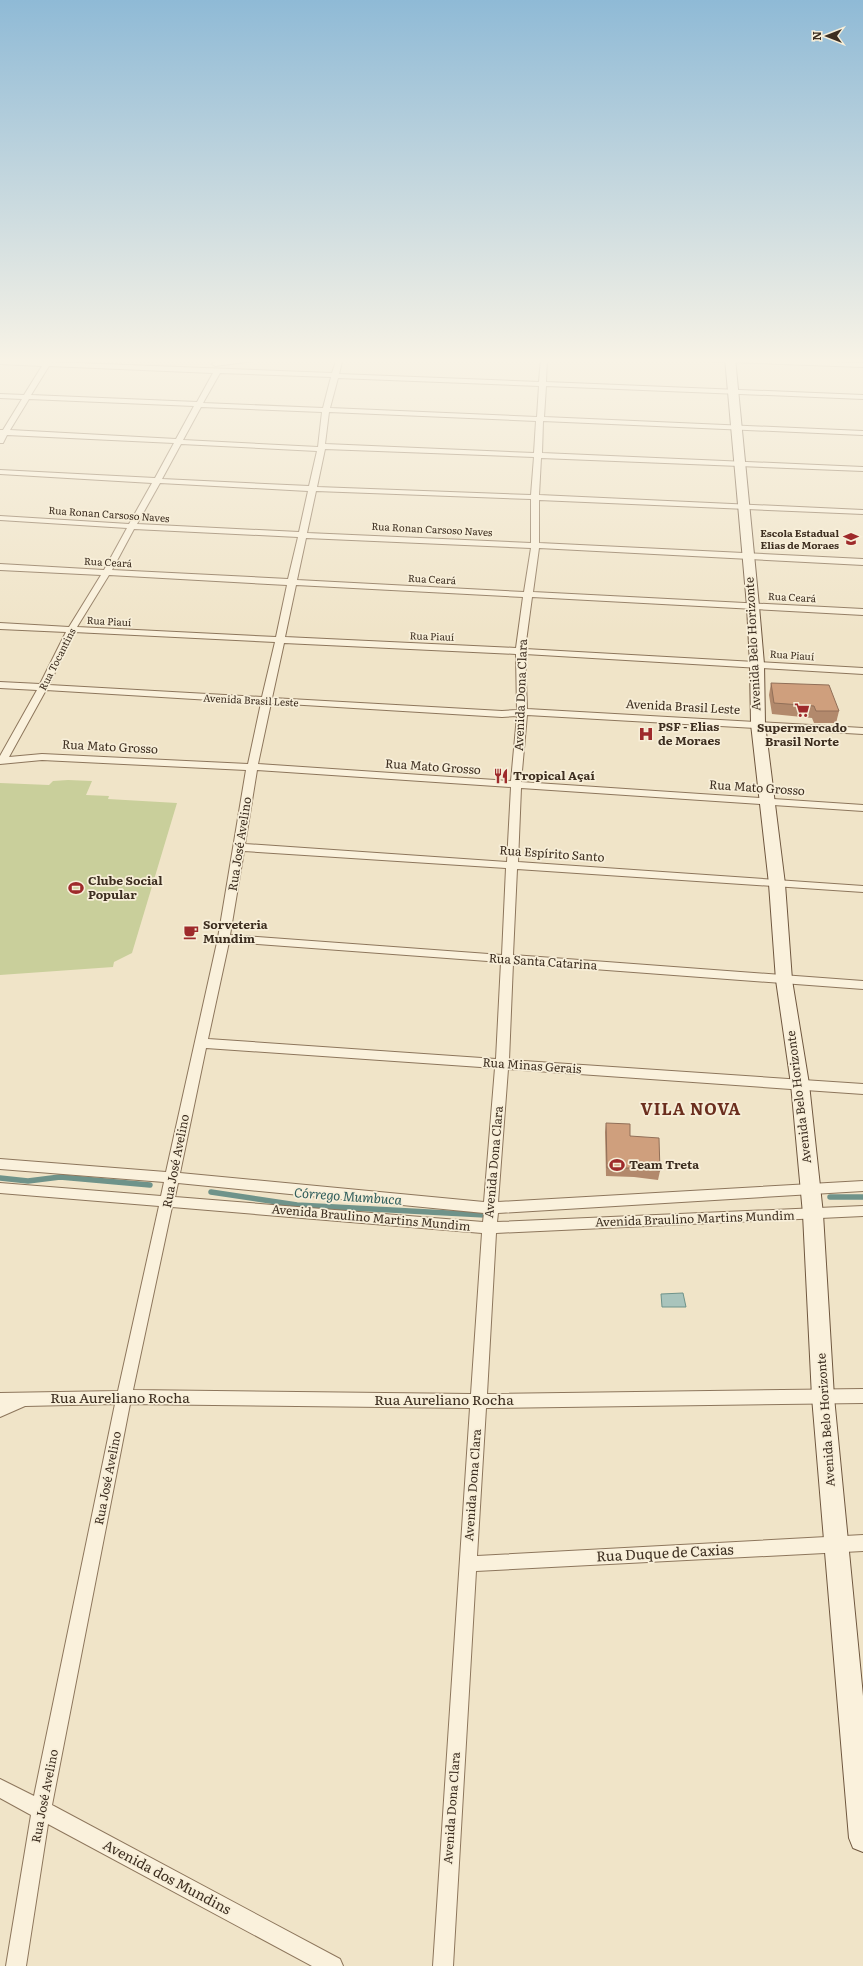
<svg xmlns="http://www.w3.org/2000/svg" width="863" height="1966" font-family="Literata,serif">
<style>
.green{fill:#c9cf9b}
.water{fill:#a9c4bc;stroke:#6f938a}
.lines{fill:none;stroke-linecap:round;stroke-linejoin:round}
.stream{stroke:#6f938a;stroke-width:5.5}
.street-casing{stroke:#8d765c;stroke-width:2}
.secondary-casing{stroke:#6f573f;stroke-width:2}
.street{fill:#faf1dc;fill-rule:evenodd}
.secondary{fill:#faf1dc;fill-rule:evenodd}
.wall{fill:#b2896c}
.building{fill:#cf9f7d;stroke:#916f58}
.labels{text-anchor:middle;stroke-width:3.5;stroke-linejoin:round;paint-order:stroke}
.far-street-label{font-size:10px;fill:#3d2e20;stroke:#f7eed8}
.far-poi-label{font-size:10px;font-weight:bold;fill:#3d2e20;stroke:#f7eed8;text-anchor:end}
.street-label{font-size:12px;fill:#3d2e20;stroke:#f7eed8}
.poi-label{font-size:12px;font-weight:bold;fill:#3d2e20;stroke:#f7eed8;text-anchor:start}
.water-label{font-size:13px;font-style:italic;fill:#2f5d5a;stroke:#f7eed8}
.near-street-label{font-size:14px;fill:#3d2e20;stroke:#f7eed8}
.district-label{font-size:16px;font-weight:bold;letter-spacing:1px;fill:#6b2e1e;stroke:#f7eed8}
</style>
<rect width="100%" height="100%" fill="#f0e4c8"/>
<!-- green -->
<path class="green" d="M68,780L92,781L86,795L109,796L108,799L177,803L132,953L114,962L113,967L0,975V783L49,785L53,781Z"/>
<!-- water -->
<path class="water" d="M683,1293L686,1307H662L661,1294Z"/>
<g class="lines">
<!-- stream -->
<g class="stream">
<path d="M0,1178L28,1181L60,1177L150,1185"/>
<path d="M211,1192L297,1205L485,1215"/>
<path d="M830,1197H863"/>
</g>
<!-- street casing -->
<g class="street-casing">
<g id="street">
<path d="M47,358H53L51,362L332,373L337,358H343L339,374L539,382L541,358H547L546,382L863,395V399L546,386L544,417L863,431V435L543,421L542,453L863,467V471L541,458L539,495L863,510V514L539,500V543L863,559V565L539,548L533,592L863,609V615L532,597L525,649L863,668V674L525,654L527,709L863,728V734L527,715L521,782L863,805V811L521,788L518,862L863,886V892L517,869L513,955L863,981V989L513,963L509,1060L863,1084V1094L508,1069L498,1202L863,1181V1191L498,1213L497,1222L863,1206V1216L496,1233L487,1394L863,1389V1403L486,1408L477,1556L863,1535V1551L476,1571L453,1966H433L470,1408L130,1404L52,1805L340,1959L343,1966H312L48,1824L26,1966H6L31,1815L0,1798V1779L34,1796L115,1404L25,1406L0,1417V1393L118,1391L159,1206L0,1193V1183L161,1196L164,1182L0,1169V1159L166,1172L218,938L246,770L42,760L0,764V756L37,690L0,688V682L40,684L66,632L0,629V623L69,627L101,575L0,570V564L104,570L127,528L0,520V516L129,524L152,483L0,474V470L155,478L174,443L7,435L3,443H0V430H3L22,399L0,398V394L24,395L42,366L0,364V360L44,362ZM49,366L213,373L197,402L31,395ZM220,373L331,377L323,408L203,403ZM338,378L539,386L537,417L330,408ZM29,399L194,406L176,439L10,430ZM201,407L322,412L318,447L183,440ZM329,412L536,421L534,453L325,444ZM181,444L317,451L309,486L162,479ZM325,449L534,457L531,495L317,487ZM160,483L308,491L299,532L137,524ZM316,491L531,499V543L307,533ZM134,529L298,537L288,579L112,570ZM306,538L531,548L524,592L297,580ZM109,575L287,585L276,637L77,627ZM296,585L523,597L516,648L285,637ZM74,632L275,642L262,697L49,685ZM284,643L516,654L517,710L502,711L272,698ZM46,690L261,703L248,764L42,754L9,757ZM271,703L502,717L517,716L511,781L258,764ZM257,770L511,787L507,862L245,844ZM244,851L506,868L502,955L230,935ZM229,942L501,962L496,1059L208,1039ZM206,1048L495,1068L484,1202L180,1173ZM178,1183L484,1213L483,1222L175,1197ZM172,1207L482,1233L471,1394L133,1390Z"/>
<path d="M247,358H264L261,360L215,366L212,364L215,362Z"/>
<path d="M677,358H727L863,363V367L680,360Z"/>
</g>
</g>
<!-- secondary casing -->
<g class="secondary-casing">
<path id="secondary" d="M725,358H735L759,606L764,664L765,724L785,884L792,980L809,1084L823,1214L834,1397L863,1696V1852L853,1848L849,1838L812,1397L803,1214L791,1084L776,980L769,884L751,724L750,664L747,606Z"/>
</g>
<!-- street -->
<use href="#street" class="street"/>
<!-- secondary -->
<use href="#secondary" class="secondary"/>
</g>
<!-- wall -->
<g class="wall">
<path d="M771,683L839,711L836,723H814L812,718L772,714L769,695Z"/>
<path d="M606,1123L630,1136L660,1171L658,1180L634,1177L606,1176L605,1132Z"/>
</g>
<!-- building -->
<g class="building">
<path d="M771,683L829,685L839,711H816L814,706L774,703Z"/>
<path d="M606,1123L630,1124V1136L659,1138L660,1171L635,1168H607Z"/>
</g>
<!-- sky -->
<linearGradient id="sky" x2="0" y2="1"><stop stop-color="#8fbad6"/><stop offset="0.57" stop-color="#f8f3e6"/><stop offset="1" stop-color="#f8f3e6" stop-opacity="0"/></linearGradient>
<rect width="863" height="633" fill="url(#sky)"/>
<!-- icons -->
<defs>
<g id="school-bare" transform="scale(1.2)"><path d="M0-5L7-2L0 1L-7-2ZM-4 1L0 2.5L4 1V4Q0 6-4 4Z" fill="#9e2a2b" stroke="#f7eed8" stroke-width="2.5" paint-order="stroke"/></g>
<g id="supermarket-bare" transform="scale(1.2)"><path d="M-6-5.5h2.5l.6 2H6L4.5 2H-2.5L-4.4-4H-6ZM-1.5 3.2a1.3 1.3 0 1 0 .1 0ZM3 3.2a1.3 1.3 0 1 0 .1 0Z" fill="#9e2a2b" stroke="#f7eed8" stroke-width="2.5" paint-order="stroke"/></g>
<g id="hospital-bare" transform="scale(1.2)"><path d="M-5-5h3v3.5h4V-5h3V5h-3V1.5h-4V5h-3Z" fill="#9e2a2b" stroke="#f7eed8" stroke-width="2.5" paint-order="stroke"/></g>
<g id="restaurant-bare" transform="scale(1.2)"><path d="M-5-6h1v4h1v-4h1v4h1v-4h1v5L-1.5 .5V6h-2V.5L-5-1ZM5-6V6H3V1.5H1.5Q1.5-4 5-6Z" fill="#9e2a2b" stroke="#f7eed8" stroke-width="2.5" paint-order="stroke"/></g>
<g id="stadium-bare" transform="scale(1.2)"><path d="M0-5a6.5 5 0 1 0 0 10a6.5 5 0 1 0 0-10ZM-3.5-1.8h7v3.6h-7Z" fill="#9e2a2b" stroke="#f7eed8" stroke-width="2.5" paint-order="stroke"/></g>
<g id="cafe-bare" transform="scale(1.2)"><path d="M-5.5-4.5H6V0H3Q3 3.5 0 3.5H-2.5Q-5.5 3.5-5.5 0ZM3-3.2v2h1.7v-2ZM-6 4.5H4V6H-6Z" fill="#9e2a2b" stroke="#f7eed8" stroke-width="2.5" paint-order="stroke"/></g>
</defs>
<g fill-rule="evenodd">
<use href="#school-bare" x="851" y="539"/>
<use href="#supermarket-bare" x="802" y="710"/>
<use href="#hospital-bare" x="646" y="734"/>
<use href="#restaurant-bare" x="501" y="776"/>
<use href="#stadium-bare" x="76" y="888"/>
<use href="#cafe-bare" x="191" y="932"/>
<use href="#stadium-bare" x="617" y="1165"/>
</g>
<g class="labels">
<!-- far-street labels -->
<g class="far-street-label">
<text transform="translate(109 514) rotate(4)" y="4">Rua Ronan Carsoso Naves</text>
<text transform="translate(432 529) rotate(3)" y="4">Rua Ronan Carsoso Naves</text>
<text transform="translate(108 562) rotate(3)" y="4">Rua Ceará</text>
<text transform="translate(432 579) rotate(3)" y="4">Rua Ceará</text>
<text transform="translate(792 597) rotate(3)" y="4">Rua Ceará</text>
<text transform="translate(109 621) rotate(3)" y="4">Rua Piauí</text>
<text transform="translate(432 636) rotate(2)" y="4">Rua Piauí</text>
<text transform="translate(792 655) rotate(4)" y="4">Rua Piauí</text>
<text transform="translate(57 659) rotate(-63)" y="4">Rua Tocantins</text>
<text transform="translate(251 700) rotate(3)" y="4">Avenida Brasil Leste</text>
</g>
<!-- far-poi labels -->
<g class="far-poi-label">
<text x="839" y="537">Escola Estadual<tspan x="839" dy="12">Elias de Moraes</tspan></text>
</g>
<!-- street labels -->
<g class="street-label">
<text transform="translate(753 644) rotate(-93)" y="4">Avenida Belo Horizonte</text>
<text transform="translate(521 695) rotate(-88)" y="4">Avenida Dona Clara</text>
<text transform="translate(683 707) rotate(3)" y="4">Avenida Brasil Leste</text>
<text transform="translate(110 747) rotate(3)" y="4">Rua Mato Grosso</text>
<text transform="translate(433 767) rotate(4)" y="4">Rua Mato Grosso</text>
<text transform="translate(757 788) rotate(4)" y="4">Rua Mato Grosso</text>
<text transform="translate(240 844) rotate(-81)" y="4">Rua José Avelino</text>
<text transform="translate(552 854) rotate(4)" y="4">Rua Espírito Santo</text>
<text transform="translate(543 962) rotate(4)" y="4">Rua Santa Catarina</text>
<text transform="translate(532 1066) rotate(4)" y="4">Rua Minas Gerais</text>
<text transform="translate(799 1097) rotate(-97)" y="4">Avenida Belo Horizonte</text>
<text transform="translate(176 1161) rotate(-79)" y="4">Rua José Avelino</text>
<text transform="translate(494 1162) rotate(-85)" y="4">Avenida Dona Clara</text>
<text transform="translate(371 1218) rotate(5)" y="4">Avenida Braulino Martins Mundim</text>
<text transform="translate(695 1219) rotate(-2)" y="4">Avenida Braulino Martins Mundim</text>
<text transform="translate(826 1420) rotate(-94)" y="4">Avenida Belo Horizonte</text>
<text transform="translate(108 1478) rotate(-79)" y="4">Rua José Avelino</text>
<text transform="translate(473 1485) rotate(-86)" y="4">Avenida Dona Clara</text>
<text transform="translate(45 1796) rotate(-79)" y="4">Rua José Avelino</text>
<text transform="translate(452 1808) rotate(-86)" y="4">Avenida Dona Clara</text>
</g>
<!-- poi labels -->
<g class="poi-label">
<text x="658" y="731">PSF - Elias<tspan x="658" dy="14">de Moraes</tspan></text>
<text x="802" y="732" text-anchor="middle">Supermercado<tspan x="802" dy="14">Brasil Norte</tspan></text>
<text x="513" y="780">Tropical Açaí</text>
<text x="88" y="885">Clube Social<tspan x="88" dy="14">Popular</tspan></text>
<text x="203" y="929">Sorveteria<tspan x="203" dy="14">Mundim</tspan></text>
<text x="629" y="1169">Team Treta</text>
</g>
<!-- water labels -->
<g class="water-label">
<text transform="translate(348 1196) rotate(4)" y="5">Córrego Mumbuca</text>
</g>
<!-- near-street labels -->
<g class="near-street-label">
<text x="120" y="1403">Rua Aureliano Rocha</text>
<text x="444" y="1405">Rua Aureliano Rocha</text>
<text transform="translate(665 1553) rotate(-3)" y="5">Rua Duque de Caxias</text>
<text transform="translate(167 1877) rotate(28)" y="5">Avenida dos Mundins</text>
</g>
<!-- district labels -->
<g class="district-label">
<text x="691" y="1115">VILA NOVA</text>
</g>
</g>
<!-- north arrow -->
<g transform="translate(827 36) rotate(270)" stroke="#f7eed8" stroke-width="3" paint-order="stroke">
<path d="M0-3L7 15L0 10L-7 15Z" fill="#3d2e20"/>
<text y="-6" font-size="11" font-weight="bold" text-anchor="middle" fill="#3d2e20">N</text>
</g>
</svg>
